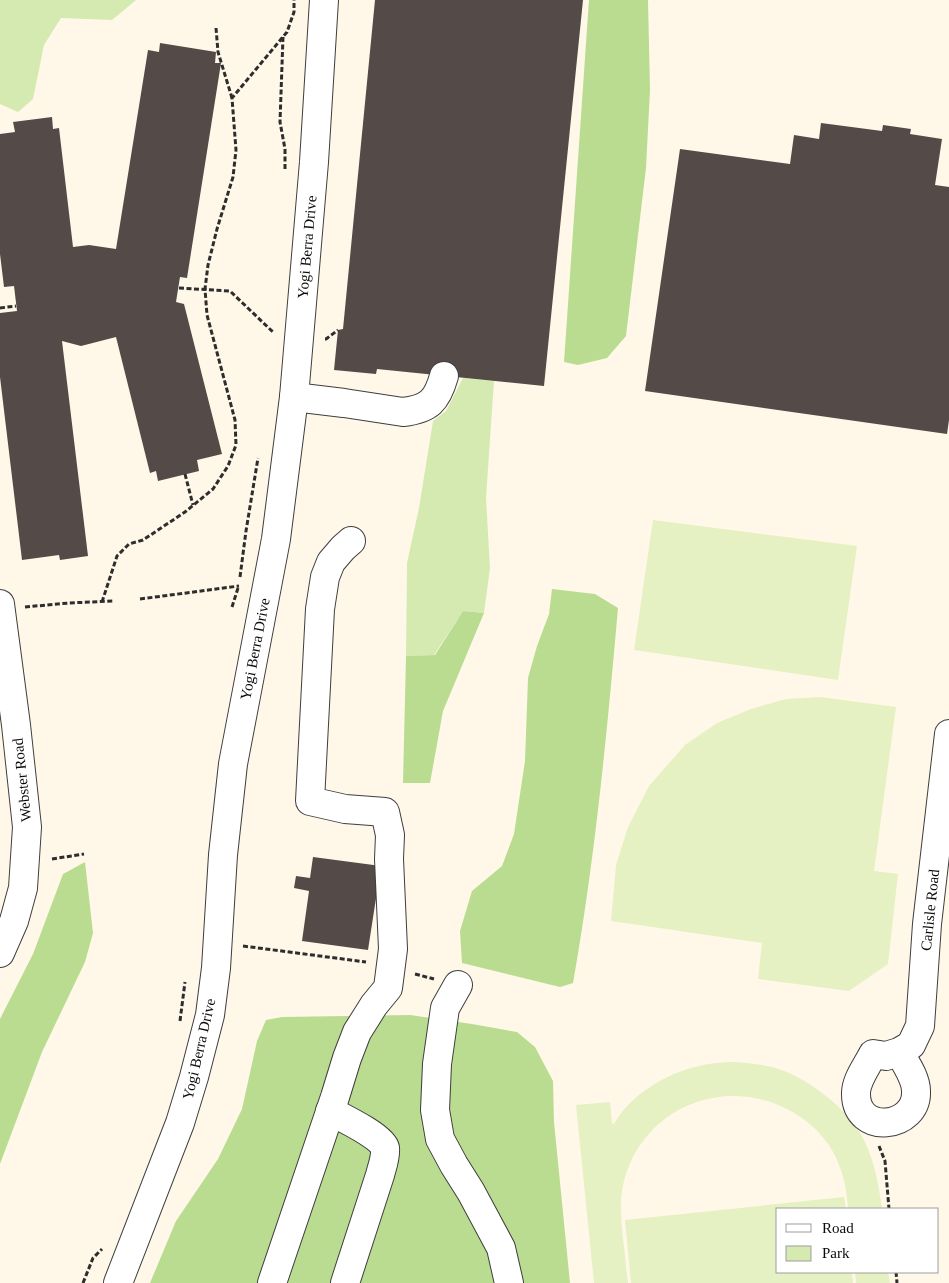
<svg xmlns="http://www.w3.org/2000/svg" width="949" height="1283" font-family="'Times New Roman',serif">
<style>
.green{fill:#d5eab1}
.forest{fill:#badc90}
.pitch{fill:#e6f1c3}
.building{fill:#544a47}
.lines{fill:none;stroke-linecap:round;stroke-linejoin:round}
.minor-casing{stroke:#3e3e3e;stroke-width:30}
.path{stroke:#2d2d2d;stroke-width:3;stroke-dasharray:5 2.5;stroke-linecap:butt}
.minor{stroke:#fff;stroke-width:28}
.labels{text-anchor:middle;stroke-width:5;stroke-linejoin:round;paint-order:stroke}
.street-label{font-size:15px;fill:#0b0b0b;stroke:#fff}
</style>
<rect width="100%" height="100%" fill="#fff8e8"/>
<!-- green -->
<g class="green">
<path d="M0,0H136L112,20L61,18L44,45L33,99L18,112L0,104Z"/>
<path d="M463,378L494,381L486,498L490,568L484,613L463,611L434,655L406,656L407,563L419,508L433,421L446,411Z"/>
</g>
<!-- forest -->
<g class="forest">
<path d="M589,0H648L650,90L646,168L626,336L607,358L578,365L564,362Z"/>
<path d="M552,589L595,594L618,608C607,733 595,859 573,983L560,987L462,963L460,931L472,891L502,866L514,834L525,761L528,678L537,646L549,614Z"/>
<path d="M463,611L484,613L443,711L430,783H403L406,656L435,655Z"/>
<path d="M85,862L93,933L85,962L42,1052L0,1164V1019L33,954L63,874Z"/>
<path d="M410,1015L472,1024L517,1032L535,1047L553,1081L554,1122L570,1283H150L176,1221L218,1159L242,1109L257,1041L266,1020L282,1017Z"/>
</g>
<!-- pitch -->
<g class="pitch">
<path d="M653,520L857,546L838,680L634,650Z"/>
<path d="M820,697L896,707L874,871L898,874L888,964L849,991L758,979L762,943L611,921L616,865L628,827L649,786L685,745L717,723L751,709L786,699Z"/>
<path d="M734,1062C747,1063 760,1064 772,1067C807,1076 850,1110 865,1142C875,1164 879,1186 882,1209H848C847,1194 845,1179 839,1165C832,1145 816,1127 799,1116C732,1072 644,1104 624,1181C619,1200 621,1219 623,1238C625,1253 626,1268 628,1283H594L576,1105L610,1102L612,1123L614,1124C631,1094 667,1073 699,1066C711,1063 723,1062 734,1062Z"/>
<path d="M844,1197L846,1209H778V1272H852L853,1283H631L625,1220Z"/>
<path d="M855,1272H888L890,1283H856Z"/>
</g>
<!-- building -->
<g class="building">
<path d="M375,0H583L544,386L377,369L376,374L334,370L338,330L343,329Z"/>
<path d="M160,43L216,52L215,63H221L187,278L180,277L176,302L184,304L222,454L197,460L199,471L158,481L156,471L150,473L116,337L81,346L62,341L88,556L60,560L59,555L22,560L0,377V313L17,311L14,286L4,287L0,254V134L15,132L13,122L52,117L53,129L59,128L73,247L89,245L116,249L148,50L159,52Z"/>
<path d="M821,123L882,131L883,125L911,129L910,134L942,139L935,185L949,187V420L947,434L645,391L680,149L790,164L794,135L819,139Z"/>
<path d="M313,857L381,866L368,950L302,941L309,891L294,888L296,876L310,878Z"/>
</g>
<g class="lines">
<!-- minor casing -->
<g class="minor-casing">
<g id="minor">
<path d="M294,397L344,403L403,412C429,409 437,401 444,376"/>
<path d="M0,604L16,725L27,827L23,888L14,921L0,953"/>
<path d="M458,985L445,1008L437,1064L435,1110L440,1139L454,1165L471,1192L501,1248L509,1283"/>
<path d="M899,1052C906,1064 916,1078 916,1091C918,1129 855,1136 856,1093C856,1080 867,1066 873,1054L886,1056L899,1052L911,1045L920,1026L927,924L949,734"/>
<path d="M330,1111C341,1117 383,1137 385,1148C386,1157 382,1167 380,1175L345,1283"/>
<path d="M118,1283L180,1123L194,1077L210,1015L216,968L223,855L233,764L276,539L294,397L314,162L324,0"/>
<path d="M272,1283L335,1097L347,1058L357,1032L374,1005L388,988L393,949L389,859L390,835L385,812L345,809L310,801L320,609L325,577L331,562L343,548L351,541"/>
</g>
</g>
<!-- path -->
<g class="path">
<path d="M216,28L218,52L232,98"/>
<path d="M283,37L280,122L285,149V170"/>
<path d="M179,288L230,291L274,333"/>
<path d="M0,308L16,306"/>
<path d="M325,339H326L338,330"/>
<path d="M185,474L193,505"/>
<path d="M240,577L246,531L258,458"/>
<path d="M140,599L239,586"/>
<path d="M102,602L117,556L129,544L143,540L185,512L213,489L228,466L236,445L235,420L207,315L205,289L208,265L217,229L233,177L236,150L232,98L287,32L294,12V0"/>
<path d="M25,607L69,603L113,601"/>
<path d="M232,607L238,588"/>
<path d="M52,859L84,854"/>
<path d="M243,946L366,962"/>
<path d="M415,974L434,979"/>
<path d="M180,1021L185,982"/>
<path d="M879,1146L885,1161L889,1209"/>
<path d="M896,1272L897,1283"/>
<path d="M83,1283L93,1258L102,1249"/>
</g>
<!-- minor -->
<use href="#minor" class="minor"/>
</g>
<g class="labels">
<!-- street labels -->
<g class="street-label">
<text transform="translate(307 247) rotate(-85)" y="5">Yogi Berra Drive</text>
<text transform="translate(255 649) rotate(-79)" y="5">Yogi Berra Drive</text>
<text transform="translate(22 780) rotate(-96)" y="5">Webster Road</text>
<text transform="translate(930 910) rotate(-84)" y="5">Carlisle Road</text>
<text transform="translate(199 1049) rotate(-77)" y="5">Yogi Berra Drive</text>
</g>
</g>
<!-- legend -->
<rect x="776" y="1208" width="162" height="65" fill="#ffffff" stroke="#9d9d9d"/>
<rect x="786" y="1224" width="25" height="8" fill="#ffffff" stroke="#9d9d9d"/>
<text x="822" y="1233" font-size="15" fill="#0b0b0b">Road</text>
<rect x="786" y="1246" width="25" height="15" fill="#d5eab1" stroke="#9d9d9d"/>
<text x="822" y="1258" font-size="15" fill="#0b0b0b">Park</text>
</svg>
